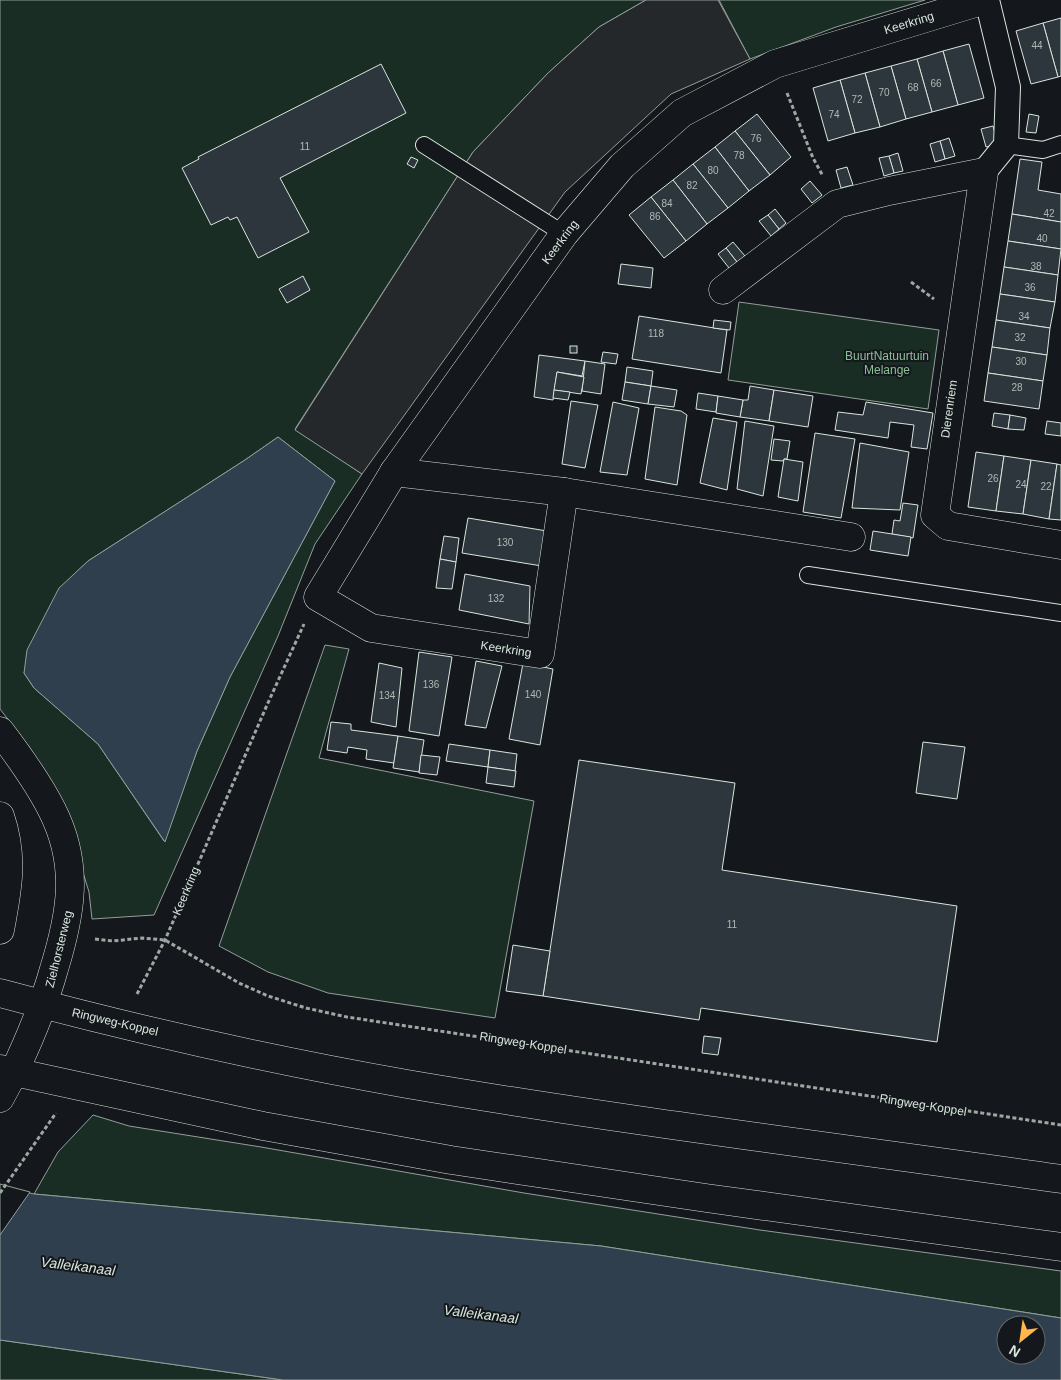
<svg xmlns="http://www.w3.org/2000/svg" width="1061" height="1380" font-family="Arial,sans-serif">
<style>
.green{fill:#1a2d24;stroke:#939e99;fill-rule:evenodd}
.parking{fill:#24282b;stroke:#939e99}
.water{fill:#2f3f4d;stroke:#939e99;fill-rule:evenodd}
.pier{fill:#14181c;stroke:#939e99}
.building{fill:#2c363c;stroke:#d8e6dc}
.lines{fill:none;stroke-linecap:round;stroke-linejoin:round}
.service-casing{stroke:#d8e6dc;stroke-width:18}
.pedestrian-casing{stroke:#d8e6dc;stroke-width:26}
.minor-casing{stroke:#d8e6dc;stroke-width:29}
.tertiary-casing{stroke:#d8e6dc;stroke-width:29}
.secondary-casing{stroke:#d8e6dc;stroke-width:29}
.primary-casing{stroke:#d8e6dc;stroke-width:29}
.path{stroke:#9da8a2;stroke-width:3;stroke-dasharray:4 2.5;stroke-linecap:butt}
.service{stroke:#14181c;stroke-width:16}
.pedestrian{stroke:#14181c;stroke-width:24}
.minor{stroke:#14181c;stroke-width:28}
.tertiary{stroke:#14181c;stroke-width:28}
.secondary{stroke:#14181c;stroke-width:28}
.primary{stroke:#14181c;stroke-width:28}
.labels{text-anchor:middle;stroke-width:4;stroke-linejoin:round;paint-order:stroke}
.number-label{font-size:10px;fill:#adbab4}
.street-label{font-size:12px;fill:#d8e6dc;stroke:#14181c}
.park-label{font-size:12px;fill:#8ac095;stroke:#14181c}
.water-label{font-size:14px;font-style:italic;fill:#d8e6dc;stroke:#14181c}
</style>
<rect width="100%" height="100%" fill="#14181c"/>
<!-- green -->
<g class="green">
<path d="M0,0H646L599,27L548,73L473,152L295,429L362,474L315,544L278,636L154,915L92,919L89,892L62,804L30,748L0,709ZM278,437L335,481L230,677L197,751L164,841L98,744L34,688L24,673L59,589L88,561L245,460Z"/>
<path d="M719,0H925L836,27L750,59Z"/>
<path d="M739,302L939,330L928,409L728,380Z"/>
<path d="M325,645L349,649L319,758L534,801L495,1018L328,993L268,972L219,946Z"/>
<path d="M93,1115L129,1126L261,1147L524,1193L760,1230L1061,1271V1318L601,1246L34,1194L58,1152Z"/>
<path d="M0,1340L283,1380H0Z"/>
</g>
<!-- parking -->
<path class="parking" d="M646,0H718L750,59L671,94L565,192L362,474L295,430L473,152L548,73L599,27Z"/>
<!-- water -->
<g class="water">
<path d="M278,437L335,481L230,677L197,751L165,842L98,744L34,688L24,673L27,650L59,588L88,561L245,460Z"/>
<path d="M0,1186L34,1194L601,1246L1061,1318V1380H283L0,1340ZM1006,1325H1036V1355H1006Z"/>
</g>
<!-- pier -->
<path class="pier" d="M0,1184L30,1192L0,1235Z"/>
<!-- building -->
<g class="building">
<path d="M1061,18V76L1058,77L1043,23Z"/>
<path d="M1043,23L1058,77L1031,84L1016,31Z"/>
<path d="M969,44L984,98L958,105L943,51Z"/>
<path d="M943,51L958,105L932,112L917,59Z"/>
<path d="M917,59L932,112L906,119L891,66Z"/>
<path d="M381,64L406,113L280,178L309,232L258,258L237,217L230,220L228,217L211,225L182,168L199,159L198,157Z"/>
<path d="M891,66L906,119L880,127L865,73Z"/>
<path d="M865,73L880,127L855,133L840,80Z"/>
<path d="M840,80L855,133L828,141L813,88Z"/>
<path d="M757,114L791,157L770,175L735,131Z"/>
<path d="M1029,114L1039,116L1036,133L1026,132Z"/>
<path d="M993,126L998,144L986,147L981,129Z"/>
<path d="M735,131L770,175L749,191L715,147Z"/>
<path d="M949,138L955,156L945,159L940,141Z"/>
<path d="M940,141L945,159L935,162L930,144Z"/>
<path d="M715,147L749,191L728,208L693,164Z"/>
<path d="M898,153L903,171L894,173L889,156Z"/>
<path d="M889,156L894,173L884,176L879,158Z"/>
<path d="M411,157L418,160L414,168L407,164Z"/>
<path d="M1020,159L1042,162L1038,190L1061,194V222L1012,214Z"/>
<path d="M693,164L728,208L707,224L673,180Z"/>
<path d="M847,167L853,185L841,188L836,170Z"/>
<path d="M673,180L707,224L686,241L651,197Z"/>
<path d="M810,181L822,195L812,203L801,189Z"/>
<path d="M651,197L686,241L664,258L629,215Z"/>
<path d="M775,209L786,223L779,229L768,215Z"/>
<path d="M1012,214L1061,222V249L1008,241Z"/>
<path d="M768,215L779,229L771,236L759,221Z"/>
<path d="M1008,241L1061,249L1058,275L1004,267Z"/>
<path d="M733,242L745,256L737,262L726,248Z"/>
<path d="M726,248L737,262L729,268L718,254Z"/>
<path d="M621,264L653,268L651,288L618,284Z"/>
<path d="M1004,267L1058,275L1055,302L1000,294Z"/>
<path d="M303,276L310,290L287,303L279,289Z"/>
<path d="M1000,294L1055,302L1050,328L996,320Z"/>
<path d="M639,316L727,330L721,373L632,359Z"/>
<path d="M714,320L731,322L730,330L713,328Z"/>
<path d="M996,320L1050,328L1047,355L992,347Z"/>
<rect x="570" y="346" width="7" height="7"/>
<path d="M992,347L1047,355L1043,381L988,373Z"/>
<path d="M603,352L618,354L616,364L601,362Z"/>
<path d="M539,355L585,361L582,376L557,372L553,400L534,397Z"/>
<path d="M585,361L605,364L601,394L582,391Z"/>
<path d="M627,367L653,371L651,386L625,382Z"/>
<path d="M557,372L584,377L581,394L554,390Z"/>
<path d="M988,373L1043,381L1039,409L984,401Z"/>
<path d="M625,382L651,386L648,404L622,400Z"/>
<path d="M651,386L677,390L674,407L648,404Z"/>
<path d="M750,386L774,390L769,421L740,417L743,400H748Z"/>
<path d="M554,390L570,392L568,400L553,398Z"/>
<path d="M774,390L813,396L808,427L769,421Z"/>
<path d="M698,393L718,396L716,412L696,409Z"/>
<path d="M718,396L743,400L740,417L716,413Z"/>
<path d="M571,401L598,405L585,468L562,464Z"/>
<path d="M613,402L639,408L627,475L600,472Z"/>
<path d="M866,402L933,413L927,449L911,447L914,425L890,422L888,438L835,430L838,412L863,415Z"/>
<path d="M655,407L681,411L687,415L677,485L645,479Z"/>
<path d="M994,413L1010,415L1008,429L992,426Z"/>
<path d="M1010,415L1026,418L1024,430L1008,429Z"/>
<path d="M713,418L737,422L727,490L700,483Z"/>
<path d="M745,421L774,426L763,496L737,489Z"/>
<path d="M1047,421L1061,423V436L1045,434Z"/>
<path d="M815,433L855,439L841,518L803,512Z"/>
<path d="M774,439L790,441L787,459H784L783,461L771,460Z"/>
<path d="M860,443L909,452L900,510L852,508Z"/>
<path d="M976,452L1004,456L996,511L968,507Z"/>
<path d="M1004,456L1031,460L1023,514L996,511Z"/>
<path d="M784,459L803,462L798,501L778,497Z"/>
<path d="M1031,460L1057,464L1049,519L1023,514Z"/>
<path d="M1057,464L1061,465V520L1049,519Z"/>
<path d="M903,503L918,505L913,538L892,534L894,520L900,521Z"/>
<path d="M468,518L547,531L542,566L462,553Z"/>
<path d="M873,531L911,537L908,556L870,550Z"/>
<path d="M444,536L459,538L456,562L440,559Z"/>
<path d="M440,559L456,562L452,589L436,588Z"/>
<path d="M465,574L530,586L529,624L459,610Z"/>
<path d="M419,652L452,657L439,736L409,731Z"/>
<path d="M476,661L502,666L486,728L465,725Z"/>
<path d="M379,663L402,668L396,727L371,722Z"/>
<path d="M523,663L553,669L540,745L509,739Z"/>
<path d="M331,722L351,724V730L398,736L394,763L366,759L367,750L348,747L347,753L327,750Z"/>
<path d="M398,736L424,740L419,772L393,768Z"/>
<path d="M923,742L965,747L957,799L916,793Z"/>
<path d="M449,744L490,750L488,767L446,761Z"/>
<path d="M490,750L517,754L515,771L488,767Z"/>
<path d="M421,755L440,757L437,775L419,773Z"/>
<path d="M579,760L735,783L722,870L957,906L937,1042L701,1008L699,1020L543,996Z"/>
<path d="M488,767L516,771L514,787L486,783Z"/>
<path d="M513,945L550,951L543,996L506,991Z"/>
<path d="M704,1036L721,1038L718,1055L702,1053Z"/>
</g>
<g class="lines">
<!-- service casing -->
<g class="service-casing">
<g id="service">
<path d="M424,145L564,234"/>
<path d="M1006,145L1043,150L1061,144"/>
<path d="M808,575L1061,613"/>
</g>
</g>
<!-- pedestrian casing -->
<g class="pedestrian-casing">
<path id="pedestrian" d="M984,172L1006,145L1008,87L987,0"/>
</g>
<!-- minor casing -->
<g class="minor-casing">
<g id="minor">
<path d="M723,290L837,204L889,191L984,172L935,515L948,526L1061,545"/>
<path d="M394,472L564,492"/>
<path d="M851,537L564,492L540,654L371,628L318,597L394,472L564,234L622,166L682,113L775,64L985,0"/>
</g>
</g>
<!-- tertiary casing -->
<g class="tertiary-casing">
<path id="tertiary" d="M0,1098L14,1072"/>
</g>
<!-- secondary casing -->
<g class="secondary-casing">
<g id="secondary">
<path d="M0,731C19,756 38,782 52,810C80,865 71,914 54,969C44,1005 30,1038 14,1072"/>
<path d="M0,816C14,857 8,888 0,930"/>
</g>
</g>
<!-- primary casing -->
<g class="primary-casing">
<g id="primary">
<path d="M0,993C134,1029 270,1060 407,1084C624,1121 843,1148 1061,1179"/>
<path d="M0,1069L263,1126L451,1160L706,1198L1061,1247"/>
</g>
</g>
<!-- path -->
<g class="path">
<path d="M787,93L813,158L823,176"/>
<path d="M911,282L934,299"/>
<path d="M95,939L113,941L142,938L165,940L239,983L268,996L306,1008L347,1017L1061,1125"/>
<path d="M137,994L165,940L267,705L304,624"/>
<path d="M0,1193L56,1113"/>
</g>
<!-- service -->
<use href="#service" class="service"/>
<!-- pedestrian -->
<use href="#pedestrian" class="pedestrian"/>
<!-- minor -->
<use href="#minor" class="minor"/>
<!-- tertiary -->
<use href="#tertiary" class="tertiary"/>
<!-- secondary -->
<use href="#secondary" class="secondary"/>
<!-- primary -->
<use href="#primary" class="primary"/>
</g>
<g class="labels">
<!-- number labels -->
<g class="number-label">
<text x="1037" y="49">44</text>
<text x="936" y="87">66</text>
<text x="913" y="91">68</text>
<text x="884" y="96">70</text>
<text x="857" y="103">72</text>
<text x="834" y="118">74</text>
<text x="756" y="142">76</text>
<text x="305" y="150">11</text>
<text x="739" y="159">78</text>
<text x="713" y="174">80</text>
<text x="692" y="189">82</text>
<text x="667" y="207">84</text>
<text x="1049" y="217">42</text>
<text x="655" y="220">86</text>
<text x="1042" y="242">40</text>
<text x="1036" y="270">38</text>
<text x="1030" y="291">36</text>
<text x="1024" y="320">34</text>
<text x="656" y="337">118</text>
<text x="1020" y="341">32</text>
<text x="1021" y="365">30</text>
<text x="1017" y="391">28</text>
<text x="993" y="482">26</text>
<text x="1021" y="488">24</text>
<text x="1046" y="490">22</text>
<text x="505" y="546">130</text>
<text x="496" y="602">132</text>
<text x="431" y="688">136</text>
<text x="533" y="698">140</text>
<text x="387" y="699">134</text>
<text x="732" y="928">11</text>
</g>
<!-- street labels -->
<g class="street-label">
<text transform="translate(909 23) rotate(-17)" y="4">Keerkring</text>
<text transform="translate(560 242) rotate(-53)" y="4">Keerkring</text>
<text transform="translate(949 409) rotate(-82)" y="4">Dierenriem</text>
<text transform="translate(506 649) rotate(9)" y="4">Keerkring</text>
<text transform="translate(186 891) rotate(-67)" y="4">Keerkring</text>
<text transform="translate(59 949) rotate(-76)" y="4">Zielhorsterweg</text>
<text transform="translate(115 1022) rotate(13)" y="4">Ringweg-Koppel</text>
<text transform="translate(523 1043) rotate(9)" y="4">Ringweg-Koppel</text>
<text transform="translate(923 1105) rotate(9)" y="4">Ringweg-Koppel</text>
</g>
<!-- park labels -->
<g class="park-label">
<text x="887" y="360">BuurtNatuurtuin<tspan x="887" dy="14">Melange</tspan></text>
</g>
<!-- water labels -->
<g class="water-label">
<text transform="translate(78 1266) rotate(7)" y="5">Valleikanaal</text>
<text transform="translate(481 1314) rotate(7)" y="5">Valleikanaal</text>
</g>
</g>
<!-- north arrow -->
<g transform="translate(1021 1340) rotate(210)"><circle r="24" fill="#14181c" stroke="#626a69"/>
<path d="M0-4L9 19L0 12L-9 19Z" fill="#ffb74d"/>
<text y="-8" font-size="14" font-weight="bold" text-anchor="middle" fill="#d8e6dc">N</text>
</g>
</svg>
